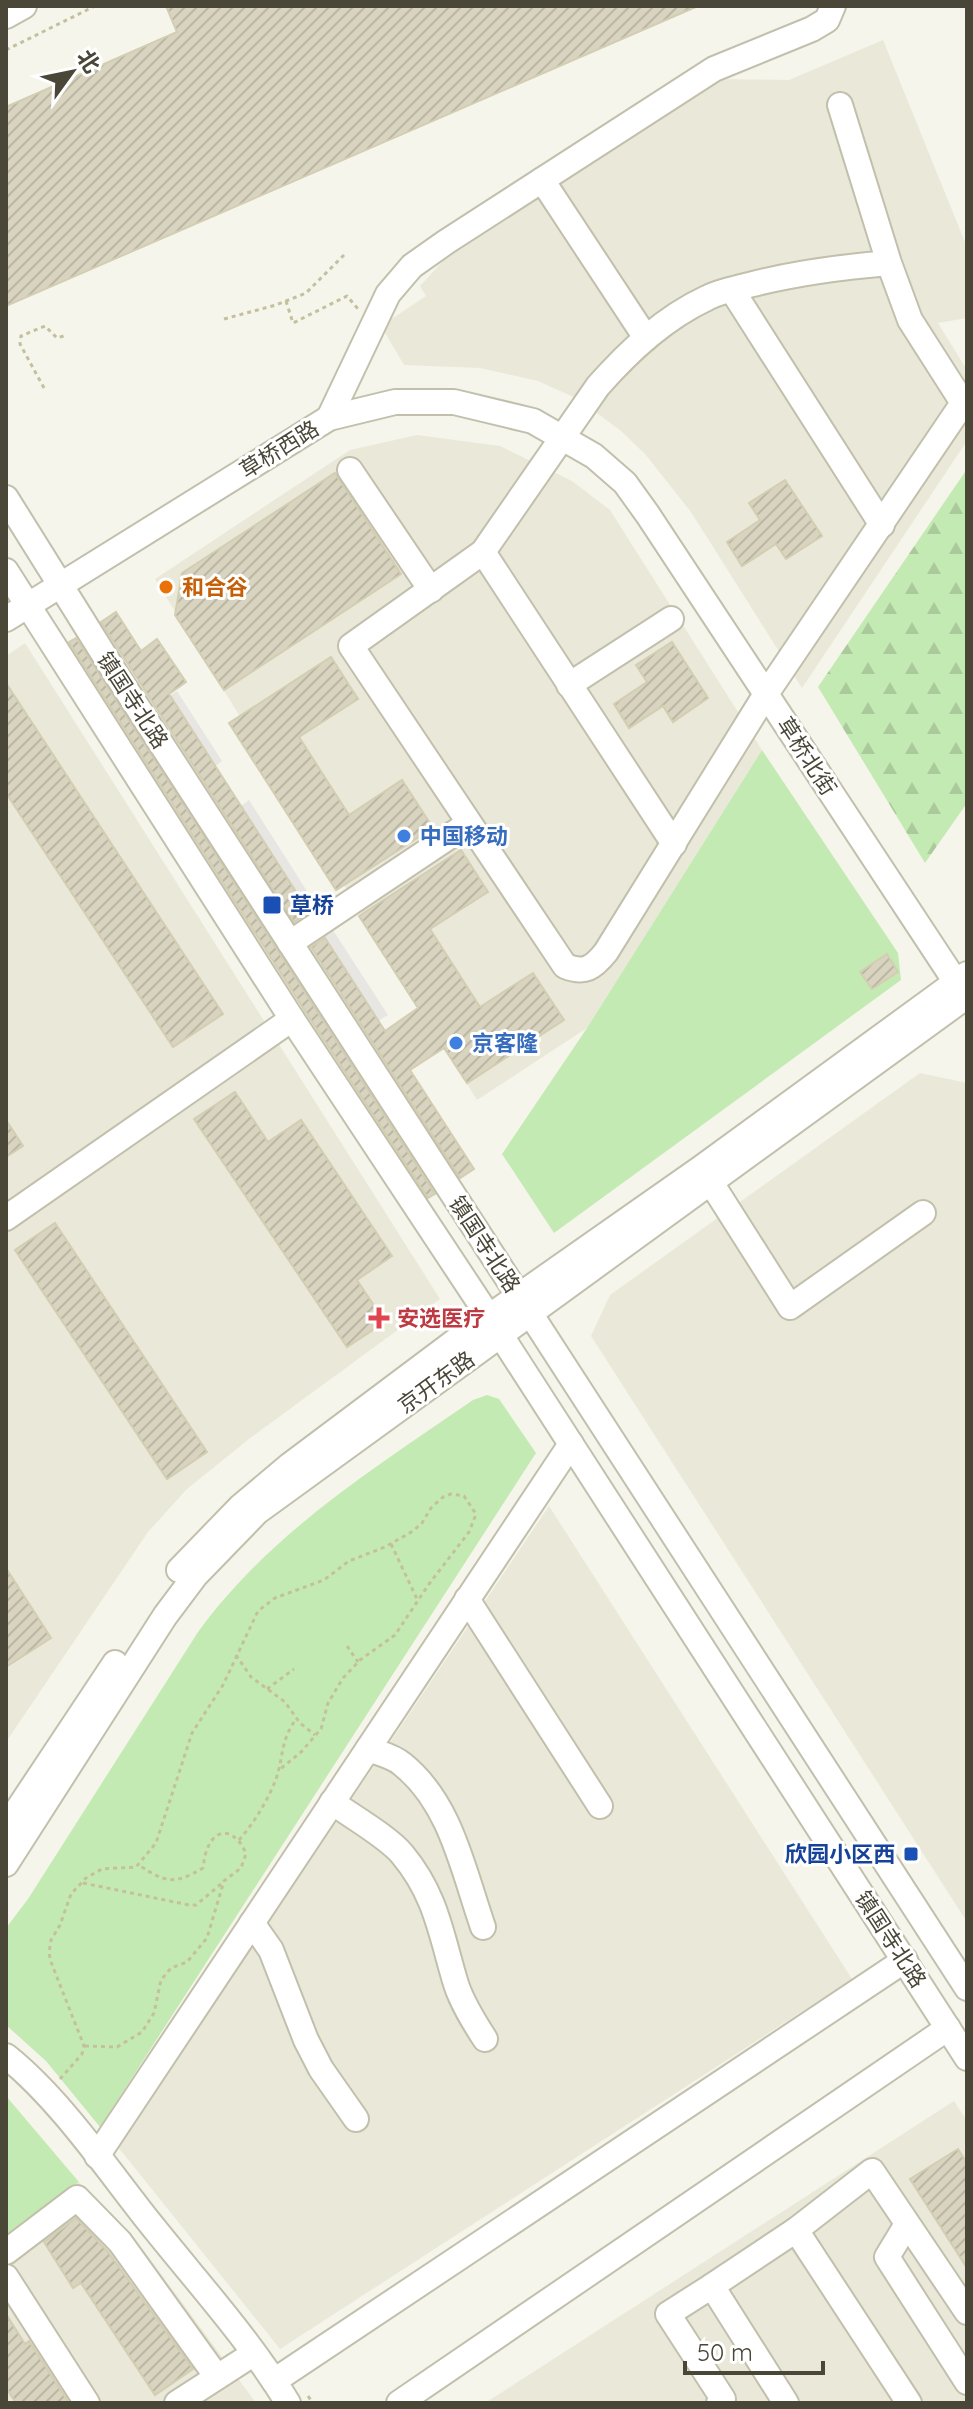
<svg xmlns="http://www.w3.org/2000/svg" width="973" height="2409" font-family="Quicksand,'Noto Sans SC',sans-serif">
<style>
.residential{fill:#eae8d8}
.green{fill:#c4eab3}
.forest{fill:url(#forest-firs)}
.parking{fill:#e7e6e2}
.building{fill:url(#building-hatch);stroke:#d3ceb2;stroke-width:2}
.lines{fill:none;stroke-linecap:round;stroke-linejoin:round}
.minor-casing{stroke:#c2c0ac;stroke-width:28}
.path{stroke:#c4c09d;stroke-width:3;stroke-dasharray:4 4;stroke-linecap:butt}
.minor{stroke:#fff;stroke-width:24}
.food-dot{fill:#e8710a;stroke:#fff;stroke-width:3}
.shop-dot{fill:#3f7fe0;stroke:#fff;stroke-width:3}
.transit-dot{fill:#1a4fb4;stroke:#fff;stroke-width:3}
.health-dot{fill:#e0444e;stroke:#fff;stroke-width:3}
.labels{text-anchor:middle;stroke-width:6;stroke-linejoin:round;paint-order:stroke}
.street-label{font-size:22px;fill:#4a4738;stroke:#fff}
.food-label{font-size:22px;font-weight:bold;fill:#c56008;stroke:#fff;text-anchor:start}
.shop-label{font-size:22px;font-weight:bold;fill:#366cbe;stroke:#fff;text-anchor:start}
.transit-label{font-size:22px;font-weight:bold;fill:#164399;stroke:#fff;text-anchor:start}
.health-label{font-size:22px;font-weight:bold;fill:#be3a42;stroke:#fff;text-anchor:start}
</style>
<defs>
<pattern id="forest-firs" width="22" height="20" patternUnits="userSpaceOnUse" patternTransform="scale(2)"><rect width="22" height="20" fill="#c4eab3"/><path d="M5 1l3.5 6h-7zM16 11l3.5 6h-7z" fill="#aaca9b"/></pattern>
<pattern id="building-hatch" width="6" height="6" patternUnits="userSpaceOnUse" patternTransform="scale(2)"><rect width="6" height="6" fill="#d8d4bf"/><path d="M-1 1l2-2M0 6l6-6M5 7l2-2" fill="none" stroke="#bbb7a5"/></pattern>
</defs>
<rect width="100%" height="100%" fill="#f6f5eb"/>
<!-- residential -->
<g class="residential">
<path d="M883,40L967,247V318L938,323L967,370V441L802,688L691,512L645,454L621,431L578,399L538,381L480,368L404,365L381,326L426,296L420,286L443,261L718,79L789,80Z"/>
<path d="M417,435L500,446L572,481L610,510L762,750L587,1028L477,1100L155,579L350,450Z"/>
<path d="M25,643L440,1299L249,1439L187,1489L148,1532L6,1742V656Z"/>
<path d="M920,1073L967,1083V1922L591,1336L610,1295Z"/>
<path d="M549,1506L852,1979L280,2349L118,2147Z"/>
<path d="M954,2101L967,2121V2403H485Z"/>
<path d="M79,2182L144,2251L256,2403H6V2239Z"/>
</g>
<!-- green -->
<g class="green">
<path d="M762,750L898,953L901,980L554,1233L502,1154L587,1028Z"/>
<path d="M487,1395L499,1399L536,1453L100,2127L46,2061L6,2025V1928L28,1899L198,1632C270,1533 373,1469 473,1400Z"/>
<path d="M6,2096L79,2182L6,2239Z"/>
</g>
<!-- forest -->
<path class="forest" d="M967,469V803L925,863L818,687Z"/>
<!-- parking -->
<g class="parking">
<path d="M177,691L222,761L210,770L165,699Z"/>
<path d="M249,800L312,899L299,906L237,809Z"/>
<path d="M327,921L388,1015L376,1022L314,929Z"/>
</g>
<!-- building -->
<g class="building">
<path d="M166,6H698L6,306V107L177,32Z"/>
<path d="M335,473L401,574L224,690L175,615L182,573Z"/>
<path d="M785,480L822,536L786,559L776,544L742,566L727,542L760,520L749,503Z"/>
<path d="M116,612L141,651L157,639L186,682L169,694L309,912L294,922L101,622Z"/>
<path d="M76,638L435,1194L428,1198L305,1011L69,642Z"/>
<path d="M672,642L708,698L673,722L663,706L629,728L614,704L647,682L636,665Z"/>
<path d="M331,657L358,699L299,737L349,815L402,780L433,828L336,890L229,723Z"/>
<path d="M6,683L223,1014L173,1047L6,793Z"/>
<path d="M461,850L488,892L430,929L480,1007L533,973L564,1020L467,1083L444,1048L410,1070L474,1169L460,1178L311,947L325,938L385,1031L418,1008L359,916Z"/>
<path d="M887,954L898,972L872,989L860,972Z"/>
<path d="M235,1092L268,1142L301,1120L392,1256L357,1280L385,1322L347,1347L194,1119Z"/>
<path d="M6,1120L23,1146L6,1157Z"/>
<path d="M55,1223L207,1452L167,1479L15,1250Z"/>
<path d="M6,1568L51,1638L6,1667Z"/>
<path d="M958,2149L967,2163V2268L910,2179Z"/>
<path d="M76,2218L108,2252L193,2369L155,2395L81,2283L73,2288L44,2242Z"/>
<path d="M6,2314L25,2344L29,2341L69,2403H16L6,2388Z"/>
</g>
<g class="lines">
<!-- minor casing -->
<g class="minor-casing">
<g id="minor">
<path d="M6,16L24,6"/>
<path d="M840,105L889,263L910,320L963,403L766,694L606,952C593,968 585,974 565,966L351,646L483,552L598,386C629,351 664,318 707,298C720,291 735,289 749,285C795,273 841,267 889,263"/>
<path d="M542,180L646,338"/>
<path d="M732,290L882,525"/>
<path d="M329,418L388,294L412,266L446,242L714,69L812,29L827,20L833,6"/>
<path d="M350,470L431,590"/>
<path d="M6,498L116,674L967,1988"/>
<path d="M483,552L674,844"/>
<path d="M6,571L292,1019L489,1317L967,2058"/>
<path d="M6,619L329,418L395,402H454L533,421L594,456L625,483L648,515L967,999"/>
<path d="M569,685L671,619"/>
<path d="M290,943L468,824"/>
<path d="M703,1170L790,1307L923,1213"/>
<path d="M6,1218L292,1019"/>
<path d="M179,1570L240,1507L290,1465L470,1330L701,1168L967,974"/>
<path d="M467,1599L600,1806"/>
<path d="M368,1749C378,1753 393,1756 402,1764C451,1803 463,1870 483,1927"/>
<path d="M332,1802C351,1816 388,1837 402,1854C437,1896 441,1935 456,1984C462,2003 474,2022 485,2039"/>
<path d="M6,1827L115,1663"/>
<path d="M6,1864L165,1616L195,1576L257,1512L967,996"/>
<path d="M252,1923L271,1950L306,2040L321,2069L356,2119"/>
<path d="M6,2056C60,2099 107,2169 150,2223C197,2282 249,2339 288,2403"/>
<path d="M97,2156L571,1444"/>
<path d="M907,2224L887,2257L967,2382"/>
<path d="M796,2230L872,2171L967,2312"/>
<path d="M6,2252L77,2198L120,2242L217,2377"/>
<path d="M6,2277L87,2403"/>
<path d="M712,2286L796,2230L909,2403"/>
<path d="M274,2381L905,1960"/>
<path d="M177,2403L253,2354"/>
<path d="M399,2403L948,2028"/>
<path d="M719,2403L723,2399L668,2314L712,2286L786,2403"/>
</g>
</g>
<!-- path -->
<g class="path">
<path d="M6,50L95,6"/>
<path d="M286,301L293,323L347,296L358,309"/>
<path d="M224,319L276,305L306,293L344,255"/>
<path d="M44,388L20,344L21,336L45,326L57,338L67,335"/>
<path d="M391,1544L418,1601"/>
<path d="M347,1646L358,1662"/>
<path d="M236,1655L251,1677L285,1702L300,1723L315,1735"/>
<path d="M267,1689L294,1669"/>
<path d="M239,1840C254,1823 268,1800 276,1779C284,1755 280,1742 296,1719"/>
<path d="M83,1883L189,1905H196L221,1884"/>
<path d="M85,2046L117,2047L142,2032L154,2013L161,1980L171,1968L187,1962L207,1938L224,1881L241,1868L246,1854C239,1834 219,1823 208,1847C205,1853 204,1861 203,1868C174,1885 166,1883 139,1865"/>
<path d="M60,2079L82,2054L84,2046L51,1962L49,1953L51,1940L60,1925L71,1894L86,1878L102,1869L136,1867L156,1843L192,1733L223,1685L258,1611L275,1598L324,1580L349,1561L385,1547L413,1531L422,1523L431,1508L443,1497L451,1494L464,1496L476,1514L469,1532L429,1584L395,1635L360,1660L343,1678L328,1703L321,1729L301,1752L278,1771"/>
<path d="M308,2396L313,2403"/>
</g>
<!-- minor -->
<use href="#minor" class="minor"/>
</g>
<!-- markers -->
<circle class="food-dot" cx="166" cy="587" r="8"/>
<g class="shop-dot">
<circle cx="404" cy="836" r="8"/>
<circle cx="456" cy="1043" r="8"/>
</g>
<g class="transit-dot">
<rect x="262" y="895" width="20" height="20" rx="4"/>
<rect x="903" y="1846" width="16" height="16" rx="4"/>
</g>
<path class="health-dot" d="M375 1306h8v8h8v8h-8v8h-8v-8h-8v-8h8z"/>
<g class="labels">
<!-- street labels -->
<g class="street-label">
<text transform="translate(279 449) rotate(-32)" y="8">草桥西路</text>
<text transform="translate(133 700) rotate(57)" y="8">镇国寺北路</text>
<text transform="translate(807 756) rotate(57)" y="8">草桥北街</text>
<text transform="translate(485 1244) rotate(57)" y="8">镇国寺北路</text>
<text transform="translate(436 1382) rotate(-36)" y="8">京开东路</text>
<text transform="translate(891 1939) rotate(57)" y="8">镇国寺北路</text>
</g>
<!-- food labels -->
<g class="food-label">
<text x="182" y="595">和合谷</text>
</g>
<!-- shop labels -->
<g class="shop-label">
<text x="420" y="844">中国移动</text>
<text x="472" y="1051">京客隆</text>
</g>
<!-- transit labels -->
<g class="transit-label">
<text x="290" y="913">草桥</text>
<text x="895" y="1862" text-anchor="end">欣园小区西</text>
</g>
<!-- health labels -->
<g class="health-label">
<text x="397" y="1326">安选医疗</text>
</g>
</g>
<!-- border -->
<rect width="973" height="2409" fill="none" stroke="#4a4738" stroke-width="16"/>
<!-- north arrow -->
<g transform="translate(72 72) rotate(57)" stroke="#ffffff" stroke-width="6" paint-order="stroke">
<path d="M0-6L14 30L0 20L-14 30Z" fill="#4a4738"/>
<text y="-12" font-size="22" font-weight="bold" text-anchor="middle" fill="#4a4738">北</text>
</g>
<!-- scale -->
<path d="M685 2361v12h138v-12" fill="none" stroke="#4a4738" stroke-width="4"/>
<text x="697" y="2361" font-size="24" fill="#4a4738" stroke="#ffffff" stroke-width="6" paint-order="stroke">50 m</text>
</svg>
